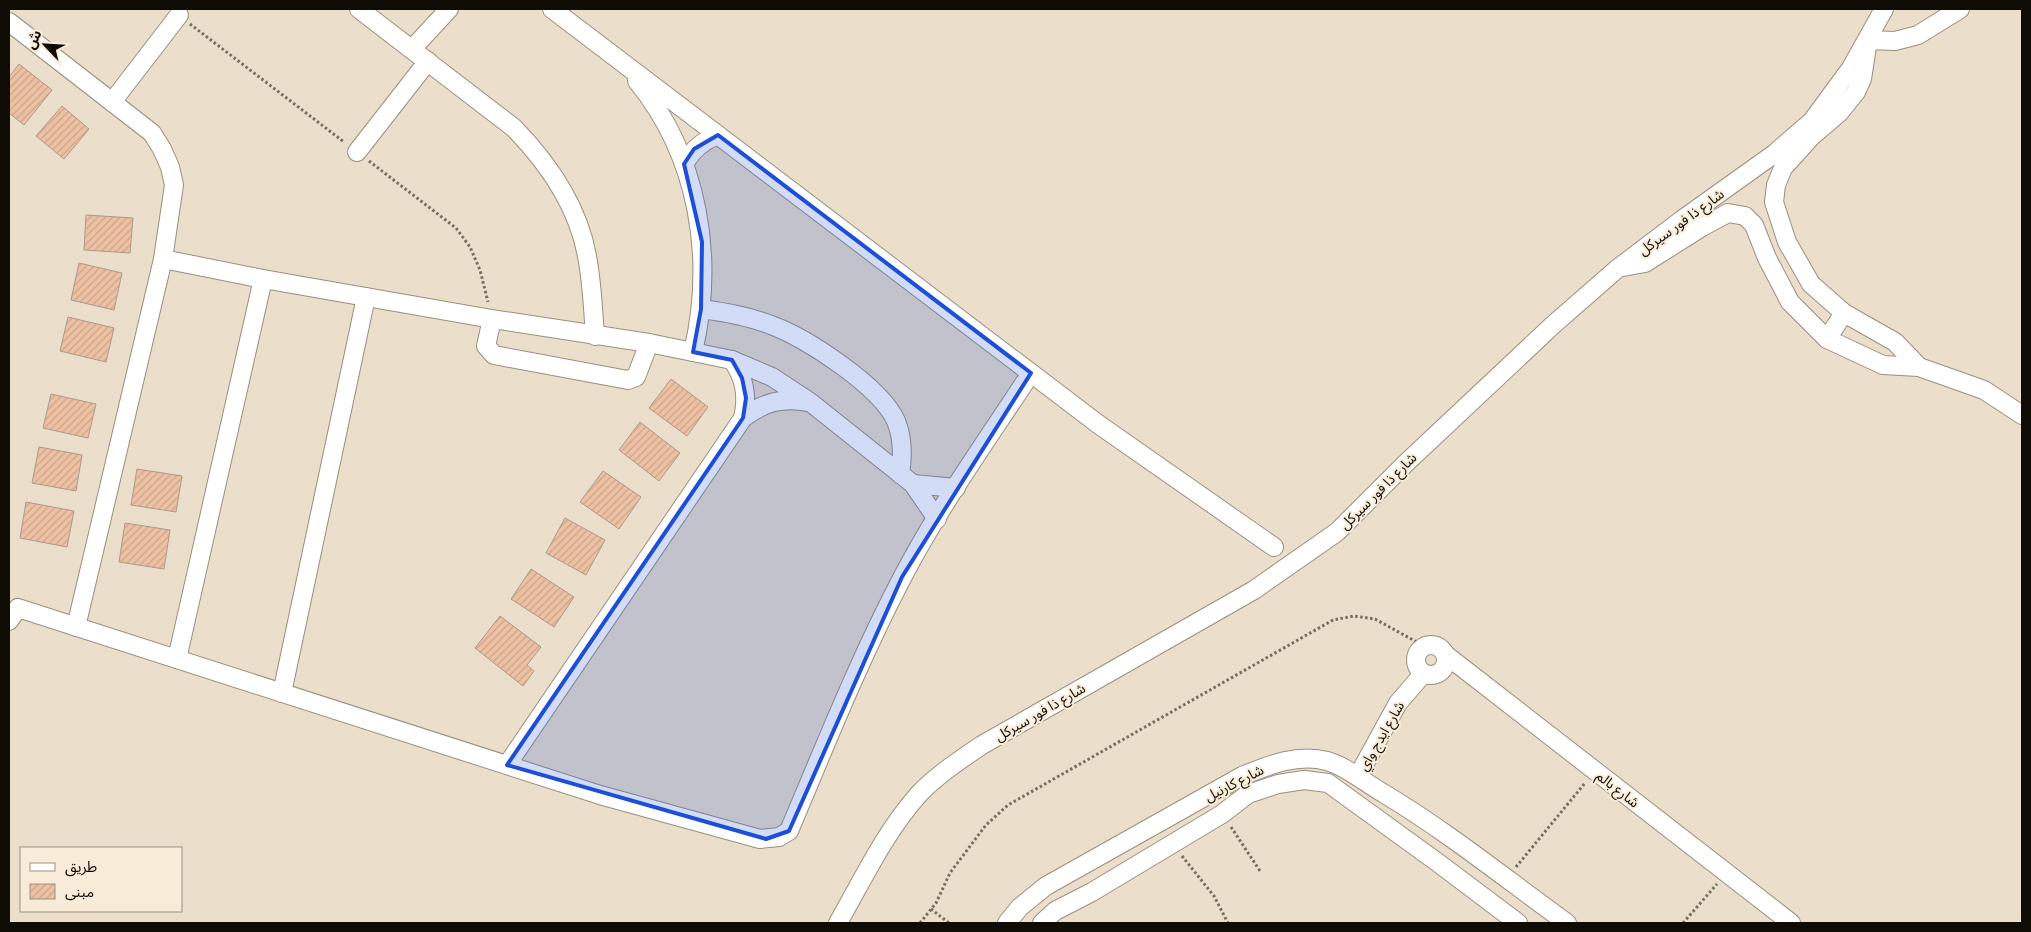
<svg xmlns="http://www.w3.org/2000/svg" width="2031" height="932" font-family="'Titillium Web','Noto Sans Arabic',sans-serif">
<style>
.building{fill:url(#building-hatch);stroke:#ad998c}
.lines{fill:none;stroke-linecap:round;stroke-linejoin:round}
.minor-casing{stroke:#9a8f7c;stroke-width:20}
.path{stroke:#766e61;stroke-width:3;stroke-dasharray:2.5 2.5;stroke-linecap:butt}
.minor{stroke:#fff;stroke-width:18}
.marked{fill:#1d4ed8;fill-opacity:0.2;stroke:#1d4ed8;stroke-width:4;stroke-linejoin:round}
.labels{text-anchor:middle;stroke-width:4;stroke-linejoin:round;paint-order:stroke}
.street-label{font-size:14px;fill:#0f0b05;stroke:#f8ecd8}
</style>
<defs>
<pattern id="building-hatch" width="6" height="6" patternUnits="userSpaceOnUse" patternTransform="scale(1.25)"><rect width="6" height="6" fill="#eec1a3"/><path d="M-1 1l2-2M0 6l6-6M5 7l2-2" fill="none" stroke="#cba48b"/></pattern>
</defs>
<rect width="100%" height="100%" fill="#ebdfcb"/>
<!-- building -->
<g class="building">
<path d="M19,64L52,90L24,125L9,113V77Z"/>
<path d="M62,106L89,129L64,159L36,136Z"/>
<path d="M86,215L133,218L130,253L84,250Z"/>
<path d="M79,263L122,273L114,310L71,300Z"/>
<path d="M68,317L114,328L106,362L60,351Z"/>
<path d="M671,379L708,407L687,436L649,408Z"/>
<path d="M51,394L96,404L88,438L43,428Z"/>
<path d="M640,422L680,453L659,481L619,450Z"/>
<path d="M39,447L82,455L76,491L32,483Z"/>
<path d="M137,469L182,476L176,512L131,505Z"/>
<path d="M603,471L641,497L619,529L580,502Z"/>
<path d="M26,502L74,511L67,547L20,538Z"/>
<path d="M565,518L605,540L586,575L546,553Z"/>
<path d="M125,523L170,530L164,569L119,562Z"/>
<path d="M531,569L574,597L554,627L511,599Z"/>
<path d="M500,616L541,647L527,665L534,671L523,686L475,648Z"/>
</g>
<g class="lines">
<!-- minor casing -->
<g class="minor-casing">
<g id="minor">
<path d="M359,9L514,128C549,164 578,206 587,256C592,282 593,309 595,336"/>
<path d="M552,9L1098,424L1274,547"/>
<path d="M9,22L152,133L162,149L170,167L174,185L163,259L76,627"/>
<path d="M412,49L449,9"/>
<path d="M637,81C699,157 715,258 693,352"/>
<path d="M112,102L179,15"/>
<path d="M357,152L428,61"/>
<path d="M684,164C692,150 702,141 718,135"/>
<path d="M163,259L263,279L492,319L649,343L732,360L772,377L810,402L913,484L937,519"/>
<path d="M1623,267L1645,263L1702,227L1728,213L1745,216L1754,225L1767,258L1790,302L1827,339L1883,365L1919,367L1984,390L2022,415"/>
<path d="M701,309C725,312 748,316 771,325C807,338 881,387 896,421C903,438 903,456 900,474"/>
<path d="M492,319L486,346L494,355L628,380L636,377L649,343"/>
<path d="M1827,339L1844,313"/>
<path d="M732,360C745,378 748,396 743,418"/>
<path d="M1919,367L1895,342L1844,313L1811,284L1787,242L1774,202L1776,185L1783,168L1811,137L1839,113L1856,92L1862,79L1868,40L1895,41L1918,35L1960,9"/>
<path d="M913,484L956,488"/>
<path d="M9,621L18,608L600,795L760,839L779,837L789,831C825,746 859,660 902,578C939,507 987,440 1031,373"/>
<circle cx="1431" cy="660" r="15"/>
<path d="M1446,655L1791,923"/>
<path d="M177,659L263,279"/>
<path d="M282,693L366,297"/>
<path d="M507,765L743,418C764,402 783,397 808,402"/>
<path d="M1358,776L1398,703L1423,674"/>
<path d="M838,923C863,879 885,832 919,794C937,775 960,760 982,745L1254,590L1337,532L1405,464L1554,324L1617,269L1683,219L1774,154L1812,121L1851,68L1884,9"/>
<path d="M1007,923L1020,907L1046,886L1242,776C1269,765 1298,753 1327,761C1348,767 1365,783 1383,793C1448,832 1506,879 1567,923"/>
<path d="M1042,923L1055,911L1092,892L1222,814L1248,794L1278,784L1304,780L1328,783L1437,862L1518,923"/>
</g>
</g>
<!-- path -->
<g class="path">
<path d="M190,24L344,142"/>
<path d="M369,161L456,228L470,247L480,270L488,302"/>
<path d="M1231,827L1260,871"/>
<path d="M1182,856L1214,896L1228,923"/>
<path d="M1516,867L1585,783"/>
<path d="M931,909L949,923"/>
<path d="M920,923L936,903L950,873L986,825L1008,805L1333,620L1354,616L1375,619L1424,646"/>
<path d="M1683,923L1717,884"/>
</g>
<!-- minor -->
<use href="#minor" class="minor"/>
</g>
<!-- marked area -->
<path class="marked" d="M718,135L1031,373L902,577L789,831L766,839L507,765L743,418L746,398L742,378L732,360L693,352L701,309L702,242L684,164L694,149Z"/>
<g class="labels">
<!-- street labels -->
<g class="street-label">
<text transform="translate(1681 222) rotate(-36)" y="5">شارع ذا فور سيركل</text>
<text transform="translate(1378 491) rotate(-45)" y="5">شارع ذا فور سيركل</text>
<text transform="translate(1040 712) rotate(-30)" y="5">شارع ذا فور سيركل</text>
<text transform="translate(1381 736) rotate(-60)" y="5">شارع ايدج واي</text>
<text transform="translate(1234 783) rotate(-27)" y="5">شارع كارنيل</text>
<text transform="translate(1618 789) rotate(38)" y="5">شارع بالم</text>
</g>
</g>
<!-- border -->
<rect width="2031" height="932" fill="none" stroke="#0f0b05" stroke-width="20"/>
<!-- legend -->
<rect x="20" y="847" width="162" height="65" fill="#f8ecd8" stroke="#9b9284"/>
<rect x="30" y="863" width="25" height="8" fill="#ffffff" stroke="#9b9284"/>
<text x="65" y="872" font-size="15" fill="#0f0b05">طريق</text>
<rect x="30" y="884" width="25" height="15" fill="url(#building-hatch)" stroke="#9b9284"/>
<text x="65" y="897" font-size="15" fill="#0f0b05">مبنى</text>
<!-- north arrow -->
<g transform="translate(45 45) rotate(295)" stroke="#f8ecd8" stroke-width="4" paint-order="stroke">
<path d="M0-4L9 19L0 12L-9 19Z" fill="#0f0b05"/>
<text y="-8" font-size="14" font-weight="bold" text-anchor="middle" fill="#0f0b05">ش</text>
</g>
</svg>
